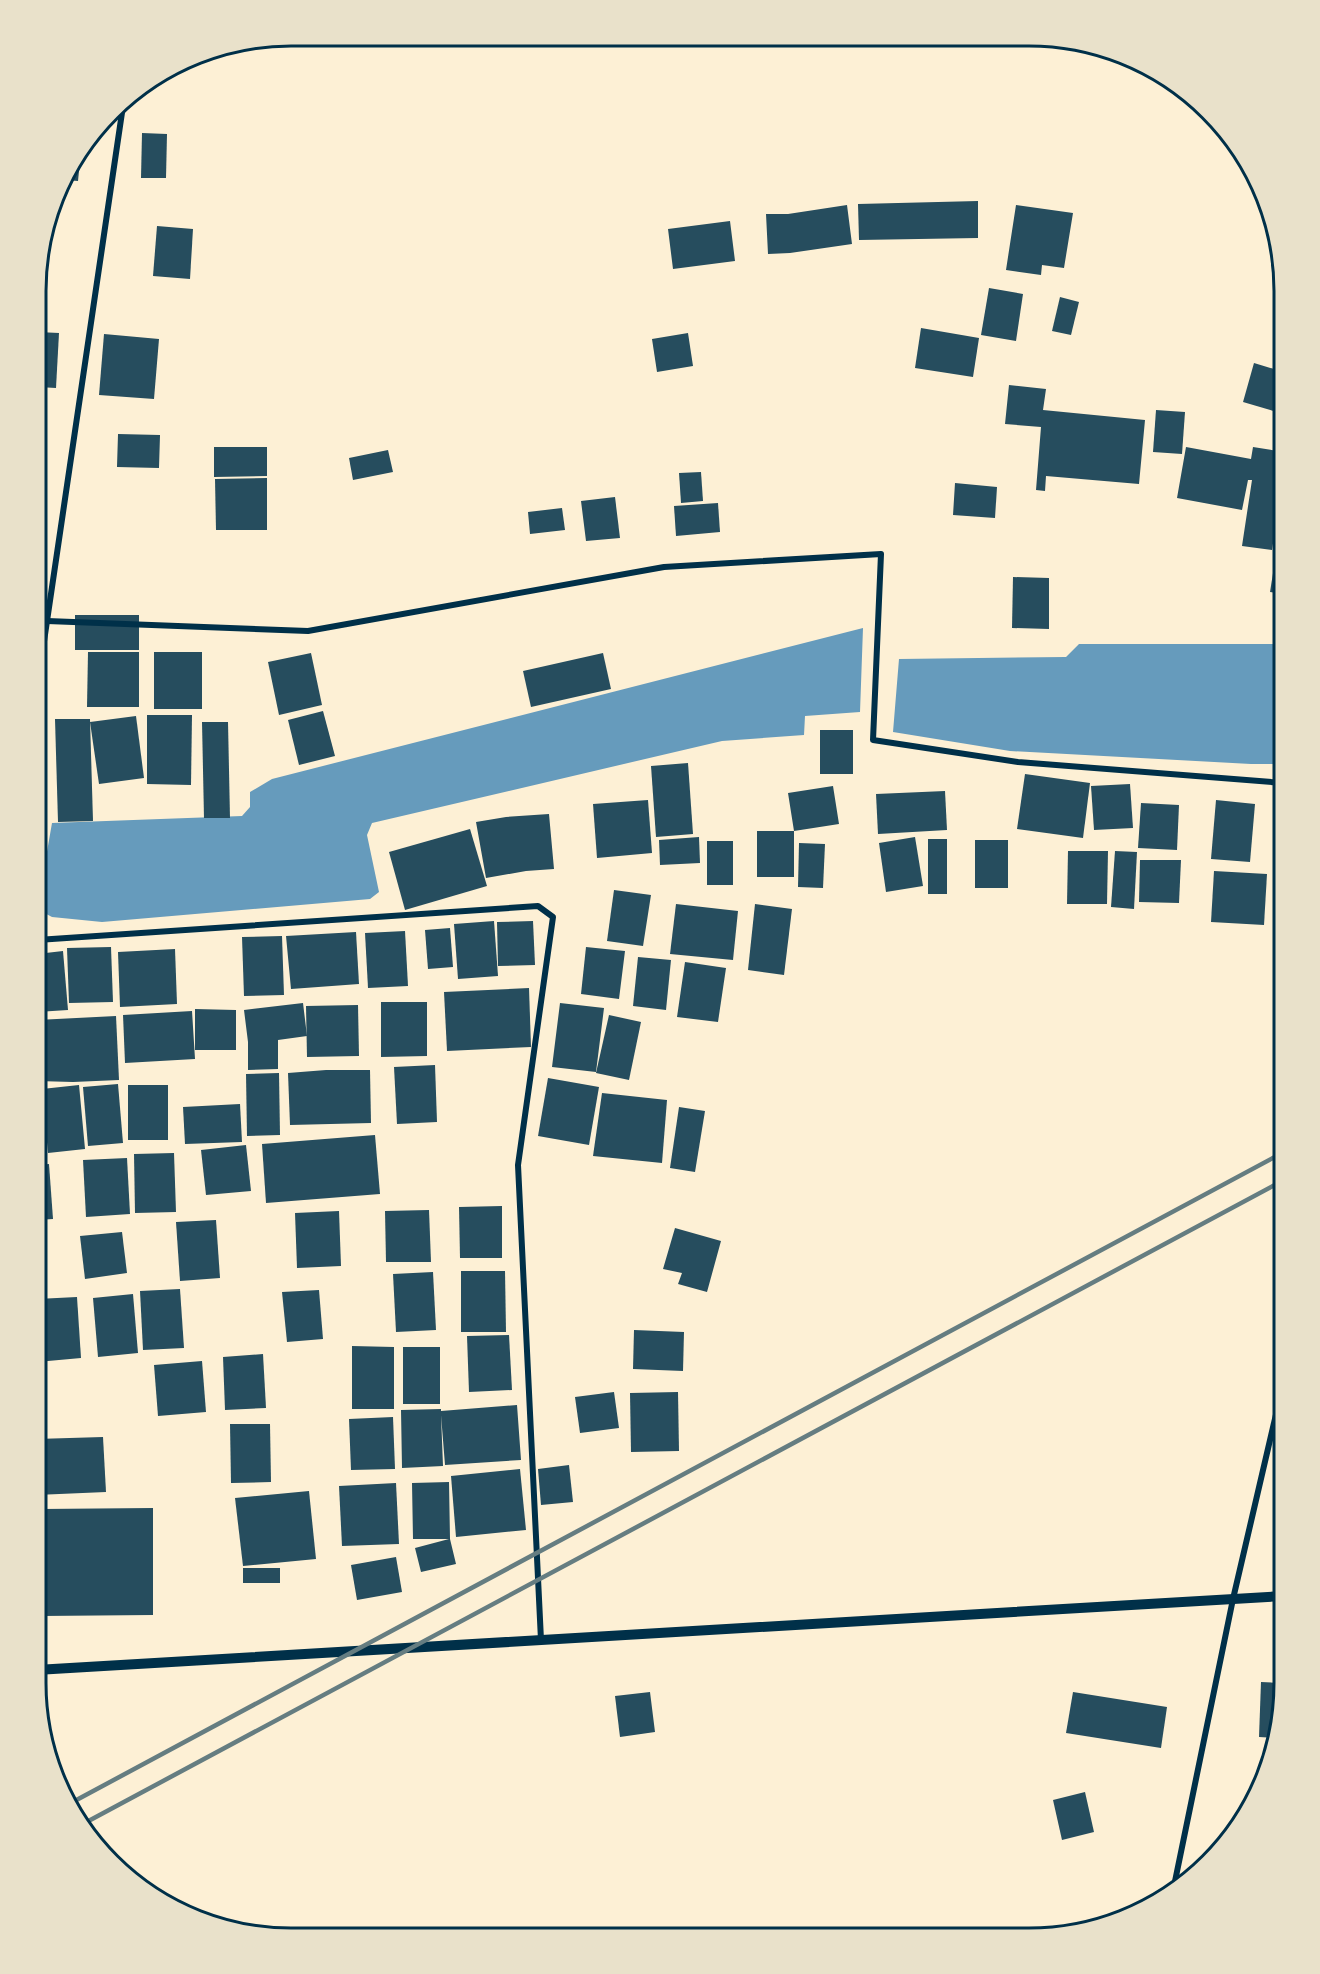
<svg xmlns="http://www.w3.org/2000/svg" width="1320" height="1974" font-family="'Crimson Pro',serif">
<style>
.water{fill:#669bbc}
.building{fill:#264d5e}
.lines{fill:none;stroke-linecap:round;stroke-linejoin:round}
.minor{stroke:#003049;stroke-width:6}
.tertiary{stroke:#003049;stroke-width:10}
.rail{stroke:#657d81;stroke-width:4.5}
.rim{fill:none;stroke:#003049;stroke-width:3}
</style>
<rect width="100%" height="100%" fill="#fdf0d5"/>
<!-- water -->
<g class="water">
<path d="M863,628L860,712L805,716L804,735L722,741L372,823L367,835L379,892L370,899L102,922L52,917L37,909L52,823L242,816L250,807V792L272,779Z"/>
<path d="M1079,644H1284V764H1251L1010,751L893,732L899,659L1066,657Z"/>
</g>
<!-- building -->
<g class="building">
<path d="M142,133L167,134L166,178H141Z"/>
<path d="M81,151L78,181L65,180L70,164Z"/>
<path d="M978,201V238L859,240L858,204Z"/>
<path d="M847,205L852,244L790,253L768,254L766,214H788Z"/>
<path d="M1016,205L1073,213L1064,268L1042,265L1041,275L1006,270Z"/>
<path d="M730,221L735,261L673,269L668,229Z"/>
<path d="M157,226L193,229L190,279L153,276Z"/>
<path d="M989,288L1023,294L1016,341L981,335Z"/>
<path d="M1060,297L1079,302L1071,335L1052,331Z"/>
<path d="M921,328L979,338L973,377L915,368Z"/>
<path d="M38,332L59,333L56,388L38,387Z"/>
<path d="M688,333L693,366L657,372L652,339Z"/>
<path d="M104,334L159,339L154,399L99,395Z"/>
<path d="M1254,363L1284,372V414L1243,402Z"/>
<path d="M1009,385L1046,389L1043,410L1145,420L1139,484L1046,476L1045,491L1036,490L1041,427L1005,424Z"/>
<path d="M1156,410L1185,412L1182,454L1153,452Z"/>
<path d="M118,434L160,435L159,468L117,467Z"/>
<path d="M214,447H267V476L214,477Z"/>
<path d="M1186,447L1251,459L1253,447L1284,452V472L1272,550L1242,546L1252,480H1248L1242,510L1177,498Z"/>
<path d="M388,450L393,472L353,480L349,458Z"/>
<path d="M701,472L703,501L681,503L679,473Z"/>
<path d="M267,478V530H216L215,479Z"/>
<path d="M955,483L997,487L995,518L953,515Z"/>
<path d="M615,497L620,538L586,541L581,501Z"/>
<path d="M718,503L720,532L676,536L674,506Z"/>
<path d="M562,508L565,530L530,534L528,512Z"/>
<path d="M1277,548L1284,549V594L1270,592Z"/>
<path d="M1013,577L1049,578V629L1012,628Z"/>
<rect x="75" y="615" width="64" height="35"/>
<path d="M88,652H139V707H87Z"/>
<rect x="154" y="652" width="48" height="57"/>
<path d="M311,653L322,705L279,715L268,662Z"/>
<path d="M603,653L611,689L531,707L523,671Z"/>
<path d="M323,711L335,756L299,765L288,720Z"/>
<path d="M147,715H192L191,785L147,784Z"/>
<path d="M136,716L144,778L99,784L90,722Z"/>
<path d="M55,719H90L93,821L58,822Z"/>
<path d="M202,722H228L230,818H204Z"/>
<rect x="820" y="730" width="33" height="44"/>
<path d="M688,763L693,834L656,837L651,766Z"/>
<path d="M1025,774L1090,783L1083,838L1017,829Z"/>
<path d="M1130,784L1133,828L1094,830L1091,786Z"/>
<path d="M833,786L839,824L794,831V877H757V831H794L788,793Z"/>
<path d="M945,791L947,830L878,834L876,794Z"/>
<path d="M648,800L652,853L597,858L593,804Z"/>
<path d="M1216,800L1255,804L1250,862L1211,859Z"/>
<path d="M1141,803L1179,805L1177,850L1138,848Z"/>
<path d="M549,814L554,869L526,871L486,878L476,822L506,817Z"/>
<path d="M470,829L487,886L405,910L389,852Z"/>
<path d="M699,837L700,863L660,865L659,840Z"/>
<path d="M915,837L923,886L886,892L879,843Z"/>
<rect x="928" y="839" width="19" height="55"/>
<rect x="975" y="840" width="33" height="48"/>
<rect x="707" y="841" width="26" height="44"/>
<path d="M799,843L825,844L823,888L798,887Z"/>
<path d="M1068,851H1108L1107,904H1067Z"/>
<path d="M1115,851L1137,852L1134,909L1111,907Z"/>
<path d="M1140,860H1181L1179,903L1139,902Z"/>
<path d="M1214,871L1267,874L1264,925L1211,922Z"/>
<path d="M614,890L651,895L643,946L607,941Z"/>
<path d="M676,904L738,911L733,960L670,954Z"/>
<path d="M755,904L792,909L784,975L748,970Z"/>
<path d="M494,921L498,976L458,979L454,924Z"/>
<path d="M533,921L535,965L498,966L497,922Z"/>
<path d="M450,928L453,967L428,969L425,930Z"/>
<path d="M405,931L408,986L368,988L365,933Z"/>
<path d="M356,932L359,984L291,989L286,936Z"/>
<path d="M282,936L284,995L244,996L242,937Z"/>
<path d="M111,947L113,1002L69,1003L67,948Z"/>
<path d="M586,947L625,951L619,999L581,994Z"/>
<path d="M175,949L177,1004L120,1007L118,952Z"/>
<path d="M63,951L68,1010L37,1012V954Z"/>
<path d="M638,957L671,960L666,1010L633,1006Z"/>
<path d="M685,962L726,968L718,1022L677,1017Z"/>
<path d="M529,988L531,1047L447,1051L444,992Z"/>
<path d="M381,1002H427V1056L381,1057Z"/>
<path d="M303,1003L307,1036L278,1040V1069L248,1070V1042L244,1010Z"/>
<path d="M560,1003L604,1008L596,1072L552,1067Z"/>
<path d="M358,1005L359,1056L307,1057L306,1006Z"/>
<path d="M195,1009L236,1010V1050H195Z"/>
<path d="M192,1011L195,1059L125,1063L123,1015Z"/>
<path d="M609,1015L641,1022L629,1080L596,1073Z"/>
<path d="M116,1016L119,1080L73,1082L37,1081V1020Z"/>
<path d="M435,1065L437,1122L397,1124L394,1067Z"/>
<path d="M326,1070H370L371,1123L290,1125L288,1073Z"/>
<path d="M279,1073L280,1135L247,1136L246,1074Z"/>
<path d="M548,1078L599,1087L589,1145L538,1136Z"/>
<path d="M118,1084L123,1143L88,1146L83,1087Z"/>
<path d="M79,1085L85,1149L48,1153L42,1089Z"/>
<rect x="128" y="1085" width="40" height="55"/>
<path d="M602,1093L667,1100L662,1163L593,1156Z"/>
<path d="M240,1104L242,1142L185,1144L183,1107Z"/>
<path d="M679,1107L705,1111L695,1172L670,1168Z"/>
<path d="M375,1135L380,1194L266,1203L262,1144Z"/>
<path d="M246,1145L251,1191L206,1195L201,1150Z"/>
<path d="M174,1153L176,1212L135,1213L134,1154Z"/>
<path d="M127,1158L130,1214L86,1217L83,1160Z"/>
<path d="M49,1164L53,1219L37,1220V1165Z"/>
<path d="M502,1206V1258H460L459,1207Z"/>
<path d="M429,1210L431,1262H386L385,1211Z"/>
<path d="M339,1211L341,1266L297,1268L295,1213Z"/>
<path d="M216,1220L220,1278L180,1281L176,1222Z"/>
<path d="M675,1228L721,1241L707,1292L678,1284L682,1273L663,1269Z"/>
<path d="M122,1232L127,1273L85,1279L80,1236Z"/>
<path d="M461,1271H505L506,1332H461Z"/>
<path d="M433,1272L436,1330L396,1332L393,1274Z"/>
<path d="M180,1289L184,1348L143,1350L140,1291Z"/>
<path d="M319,1290L323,1339L287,1342L282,1292Z"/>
<path d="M133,1294L138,1353L98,1357L93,1298Z"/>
<path d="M77,1297L81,1358L37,1362V1299Z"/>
<path d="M634,1330L684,1332L683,1371L633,1369Z"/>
<path d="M509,1335L512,1390L469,1392L467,1336Z"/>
<path d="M352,1346L394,1347V1409H352Z"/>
<rect x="403" y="1347" width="37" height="57"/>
<path d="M263,1354L266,1408L225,1410L223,1357Z"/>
<path d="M202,1361L206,1412L158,1416L154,1365Z"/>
<path d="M614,1392L619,1428L580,1433L575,1397Z"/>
<path d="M678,1392L679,1451L631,1452L630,1393Z"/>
<path d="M517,1405L521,1460L445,1465L441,1415L443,1466L402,1468L401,1410L441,1409V1411Z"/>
<path d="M393,1417L395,1469L351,1470L349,1419Z"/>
<path d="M230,1424H270L271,1482L231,1483Z"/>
<path d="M103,1437L106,1492L36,1495V1439Z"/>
<path d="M569,1465L573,1502L541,1505L538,1469Z"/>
<path d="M520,1469L526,1530L456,1537L451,1476Z"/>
<path d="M449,1482L450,1539L456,1564L421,1572L415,1548L449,1539H413L412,1483Z"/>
<path d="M396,1483L399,1544L342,1546L339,1486Z"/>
<path d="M309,1491L316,1559L243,1566L235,1498Z"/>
<path d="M153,1508V1615L41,1616V1509Z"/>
<path d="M396,1557L402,1592L357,1600L351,1565Z"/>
<rect x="243" y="1568" width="37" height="15"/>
<path d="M1261,1682L1283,1683V1699L1276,1738L1259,1737Z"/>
<path d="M650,1692L655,1732L620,1737L615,1696Z"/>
<path d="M1073,1692L1167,1707L1161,1748L1066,1733Z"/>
<path d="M1085,1792L1094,1832L1062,1840L1053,1800Z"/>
</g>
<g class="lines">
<!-- minor -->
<g class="minor">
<path d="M47,621L308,631L664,567L881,554L873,740L1018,762L1284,783"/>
<path d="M38,682L124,99"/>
<path d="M37,940L538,906L553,917L518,1165L541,1640"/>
<path d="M1173,1891L1233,1599L1284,1380"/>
</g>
<!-- tertiary -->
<path class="tertiary" d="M36,1670L1283,1596"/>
<!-- rail -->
<g class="rail">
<path d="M69,1804L1284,1152"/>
<path d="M81,1825L1284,1180"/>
</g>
</g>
<!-- crop -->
<path d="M0 0H1320V1974H0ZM291 46H1029A245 245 0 0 1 1274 291V1683A245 245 0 0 1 1029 1928H291A245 245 0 0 1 46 1683V291A245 245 0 0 1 291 46Z" fill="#e9e1ca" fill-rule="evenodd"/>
<path class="rim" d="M291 46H1029A245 245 0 0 1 1274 291V1683A245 245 0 0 1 1029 1928H291A245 245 0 0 1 46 1683V291A245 245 0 0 1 291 46Z"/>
</svg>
